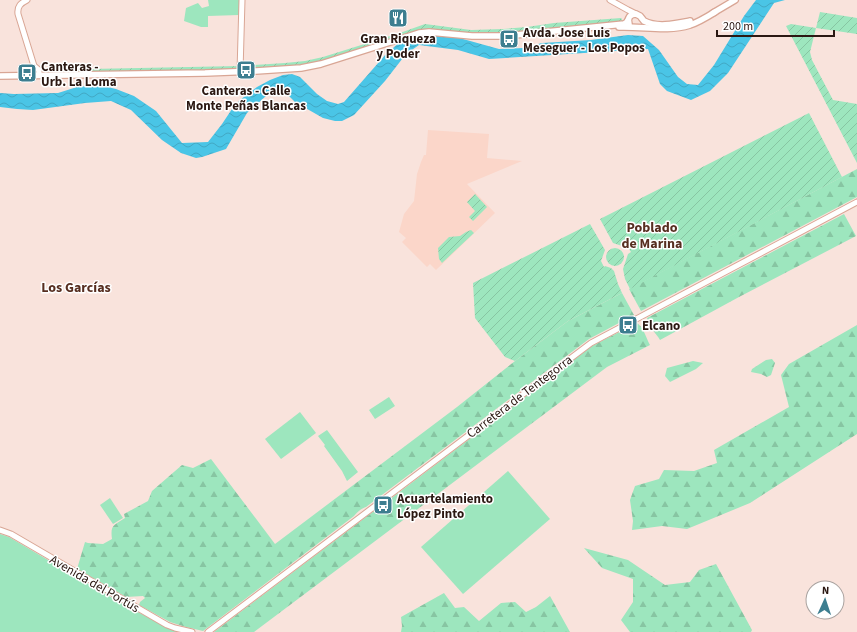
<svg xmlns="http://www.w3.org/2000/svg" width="857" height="632" font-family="'Source Sans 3',sans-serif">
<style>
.built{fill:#fbd6c9}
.forest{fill:url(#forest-firs)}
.park{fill:#9de6be}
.garden{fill:url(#garden-furrows)}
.water{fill:url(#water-waves)}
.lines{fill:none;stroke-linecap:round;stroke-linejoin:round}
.secondary-casing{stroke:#d9a695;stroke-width:7}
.primary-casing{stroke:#d9a695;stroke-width:8}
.secondary{stroke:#fff;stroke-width:5}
.primary{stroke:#fff;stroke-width:5.5}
.labels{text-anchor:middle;stroke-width:3;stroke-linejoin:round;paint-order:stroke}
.poi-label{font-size:13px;font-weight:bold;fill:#2b1812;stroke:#fff;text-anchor:start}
.street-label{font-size:13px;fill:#2b1812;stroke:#fff}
.neighbourhood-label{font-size:14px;font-weight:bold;fill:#572e20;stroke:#fff}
</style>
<defs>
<pattern id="forest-firs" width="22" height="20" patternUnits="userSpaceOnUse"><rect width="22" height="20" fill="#9de6be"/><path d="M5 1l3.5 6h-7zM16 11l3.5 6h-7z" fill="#87c5a2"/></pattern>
<pattern id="garden-furrows" width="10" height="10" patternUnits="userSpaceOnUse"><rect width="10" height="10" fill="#9de6be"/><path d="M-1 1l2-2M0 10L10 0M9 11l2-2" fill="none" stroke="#87c5a2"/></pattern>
<pattern id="water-waves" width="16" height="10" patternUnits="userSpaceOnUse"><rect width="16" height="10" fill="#4ac5e6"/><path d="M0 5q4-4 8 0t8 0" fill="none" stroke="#41a8c4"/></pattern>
</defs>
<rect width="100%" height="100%" fill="#f9e3dc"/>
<!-- built -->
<path class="built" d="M428,130L489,134L487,158L522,161L467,184L495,213L436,270L430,264L427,267L402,242L406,238L399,232L404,214L414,201L417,174L421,162L424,155H426Z"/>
<!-- forest -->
<g class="forest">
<path d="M857,169V197L641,311L629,289Z"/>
<path d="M844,214L856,236L739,297L660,340C656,333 648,326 647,318Z"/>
<path d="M622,293L634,315L589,339L366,507C362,508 357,512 354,516L203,631L186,627L170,622L139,605L140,602L145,598L143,596L126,597L77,569L85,542L88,543L103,544L112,539C110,525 114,525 125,518L124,514L148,501L152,491L182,465L193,468L211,459L275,544L457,407L515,361L568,321Z"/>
<path d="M637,323C644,328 646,338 650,345L607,367L254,632H214L374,511L387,503L389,500L592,346Z"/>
<path d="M857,325V434L750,503L687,529L662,526L632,530L633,521L630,500L635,486L659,479L664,470L694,471L717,463L714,450L789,407L781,375L789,364Z"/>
<path d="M772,359L775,363L771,375L767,377L761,374L751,372L752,369L766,360Z"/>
<path d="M693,361L703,363L696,369L670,382L665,376L667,368Z"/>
<path d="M584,548L628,560L665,585L690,582L699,570L716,564L752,630L751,632H630L621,620L633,602V579L602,568Z"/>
<path d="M444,593L455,608L464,607L479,621L501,603L515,602L526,612L536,607L550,596L570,632H401L402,626L401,617Z"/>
</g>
<!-- park -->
<g class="park">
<path d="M208,0H240L239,15L208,16V27H201L184,21L186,8L198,3L202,8L209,6Z"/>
<path d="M389,397L395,406L375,419L369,410Z"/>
<path d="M300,412L316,433L281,459L265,439Z"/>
<path d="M327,430L358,472L347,481L342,471L324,446L325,445L318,436Z"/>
<path d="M508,471L550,519L463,594L421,547Z"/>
<path d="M110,498L123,518L113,524L100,505Z"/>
<path d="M0,534L9,537L126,606L165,626L184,632H0Z"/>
</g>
<!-- garden -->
<g class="garden">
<path d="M820,12L857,18V34L816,28L810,52L812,60L833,100L857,104V163L786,26L791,24L816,28Z"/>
<path d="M621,18L624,23L522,34L398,39L397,34L425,24L471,30L503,29L527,27L554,23Z"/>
<path d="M390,36L392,41L301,68L39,75V70L239,66L285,63L305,61L323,57Z"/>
<path d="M809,113L842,177L630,289L625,279L623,269L628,254L631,252L627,246L625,247L613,243L600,219Z"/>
<path d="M475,194L487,207L473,221L469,217L475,211L467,202Z"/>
<path d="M590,224L605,250L601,261L604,267L605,266L611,268L614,271L618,284L622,293L568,321L515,361L505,357L475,318L473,283Z"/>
<path d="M471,230L474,233L442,263L439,259L438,248L449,237L460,236L466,232Z"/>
<circle cx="615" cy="257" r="9"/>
</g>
<!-- water -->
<path class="water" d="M756,0H785L774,3L728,73L710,91L691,100L667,91L660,84L648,49L489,59L458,50L419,45L406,54L385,81L354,115L342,121H335L323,118L302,106L298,105L283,90L276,91L266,96L247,113L226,149L202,157L196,158L181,153L162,140L131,110L111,101L85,103L33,110L17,109L0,107V93L14,94L58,93L77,87L99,85L116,89L134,96L156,111L182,143L208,142L222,124L232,109L240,100L257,87L270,80L283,75L292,74L300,77L317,94L327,101L338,104L344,102L386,54L407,36L415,34H445L499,49L523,48L542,43L591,40L628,35L643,36L659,50L678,77L687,84L698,85L714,65L744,16Z"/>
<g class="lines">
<!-- secondary casing -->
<g class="secondary-casing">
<g id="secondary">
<path d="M27,0C21,3 17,6 18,14L34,66L39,70V75"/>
<path d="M610,0L628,10L636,14"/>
<path d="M240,72L242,0"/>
<path d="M29,76V73L34,66"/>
<path d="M0,530L11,534L167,625L175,628L192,632"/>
<path d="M208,632L591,343L857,202"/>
</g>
</g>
<!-- primary casing -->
<g class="primary-casing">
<g id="primary">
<path d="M713,13L735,0"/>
<path d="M629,24C627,18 630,14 636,14L640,16L644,21C657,28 675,24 690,21"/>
<path d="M619,27C643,26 667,32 690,25C699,22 707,17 715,12"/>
<path d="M0,76L205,73L256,71L301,68L321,64L419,33L429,32L472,36H506L624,24L627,22L628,20"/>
</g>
</g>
<!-- secondary -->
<use href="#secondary" class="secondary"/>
<!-- primary -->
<use href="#primary" class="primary"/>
</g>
<!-- icons -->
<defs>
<g id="restaurant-square" transform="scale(1)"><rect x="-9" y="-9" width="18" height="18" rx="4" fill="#3d7e90" stroke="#fff"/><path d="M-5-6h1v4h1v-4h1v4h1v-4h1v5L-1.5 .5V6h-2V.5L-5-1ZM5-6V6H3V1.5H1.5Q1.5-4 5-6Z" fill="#fff"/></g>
<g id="bus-square" transform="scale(1)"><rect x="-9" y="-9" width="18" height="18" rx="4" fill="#3d7e90" stroke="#fff"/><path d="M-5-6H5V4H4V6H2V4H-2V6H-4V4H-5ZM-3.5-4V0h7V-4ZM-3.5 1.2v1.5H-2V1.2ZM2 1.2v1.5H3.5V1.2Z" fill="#fff"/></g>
</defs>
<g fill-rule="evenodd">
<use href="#restaurant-square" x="398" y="18"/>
<use href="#bus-square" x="509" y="39"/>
<use href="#bus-square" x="246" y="70"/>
<use href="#bus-square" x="27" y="73"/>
<use href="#bus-square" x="628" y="325"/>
<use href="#bus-square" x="383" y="505"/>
</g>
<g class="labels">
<!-- poi labels -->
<g class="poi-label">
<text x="523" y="37">Avda. Jose Luis<tspan x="523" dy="15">Meseguer - Los Popos</tspan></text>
<text x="398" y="43" text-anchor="middle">Gran Riqueza<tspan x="398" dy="15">y Poder</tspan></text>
<text x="41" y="71">Canteras -<tspan x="41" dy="15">Urb. La Loma</tspan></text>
<text x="246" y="95" text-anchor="middle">Canteras - Calle<tspan x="246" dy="15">Monte Peñas Blancas</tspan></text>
<text x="642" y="330">Elcano</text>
<text x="397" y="503">Acuartelamiento<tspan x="397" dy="15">López Pinto</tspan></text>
</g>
<!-- street labels -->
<g class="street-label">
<text transform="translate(519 396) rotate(-37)" y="5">Carretera de Tentegorra</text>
<text transform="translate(95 583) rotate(30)" y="5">Avenida del Portús</text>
</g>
<!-- neighbourhood labels -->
<g class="neighbourhood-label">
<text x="652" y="232">Poblado<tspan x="652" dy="16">de Marina</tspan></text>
<text x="76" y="292">Los Garcías</text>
</g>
</g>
<!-- north arrow -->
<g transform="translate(825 600) rotate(3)"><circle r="19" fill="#ffffff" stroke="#aaa3a0"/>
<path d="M0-3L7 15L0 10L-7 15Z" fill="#3d7e90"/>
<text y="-6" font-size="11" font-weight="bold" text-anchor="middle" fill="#2b1812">N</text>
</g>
<!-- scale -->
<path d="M717 30v6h117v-6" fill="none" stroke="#2b1812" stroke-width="2"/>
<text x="723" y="30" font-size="12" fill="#2b1812" stroke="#ffffff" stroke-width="3" paint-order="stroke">200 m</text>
</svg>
